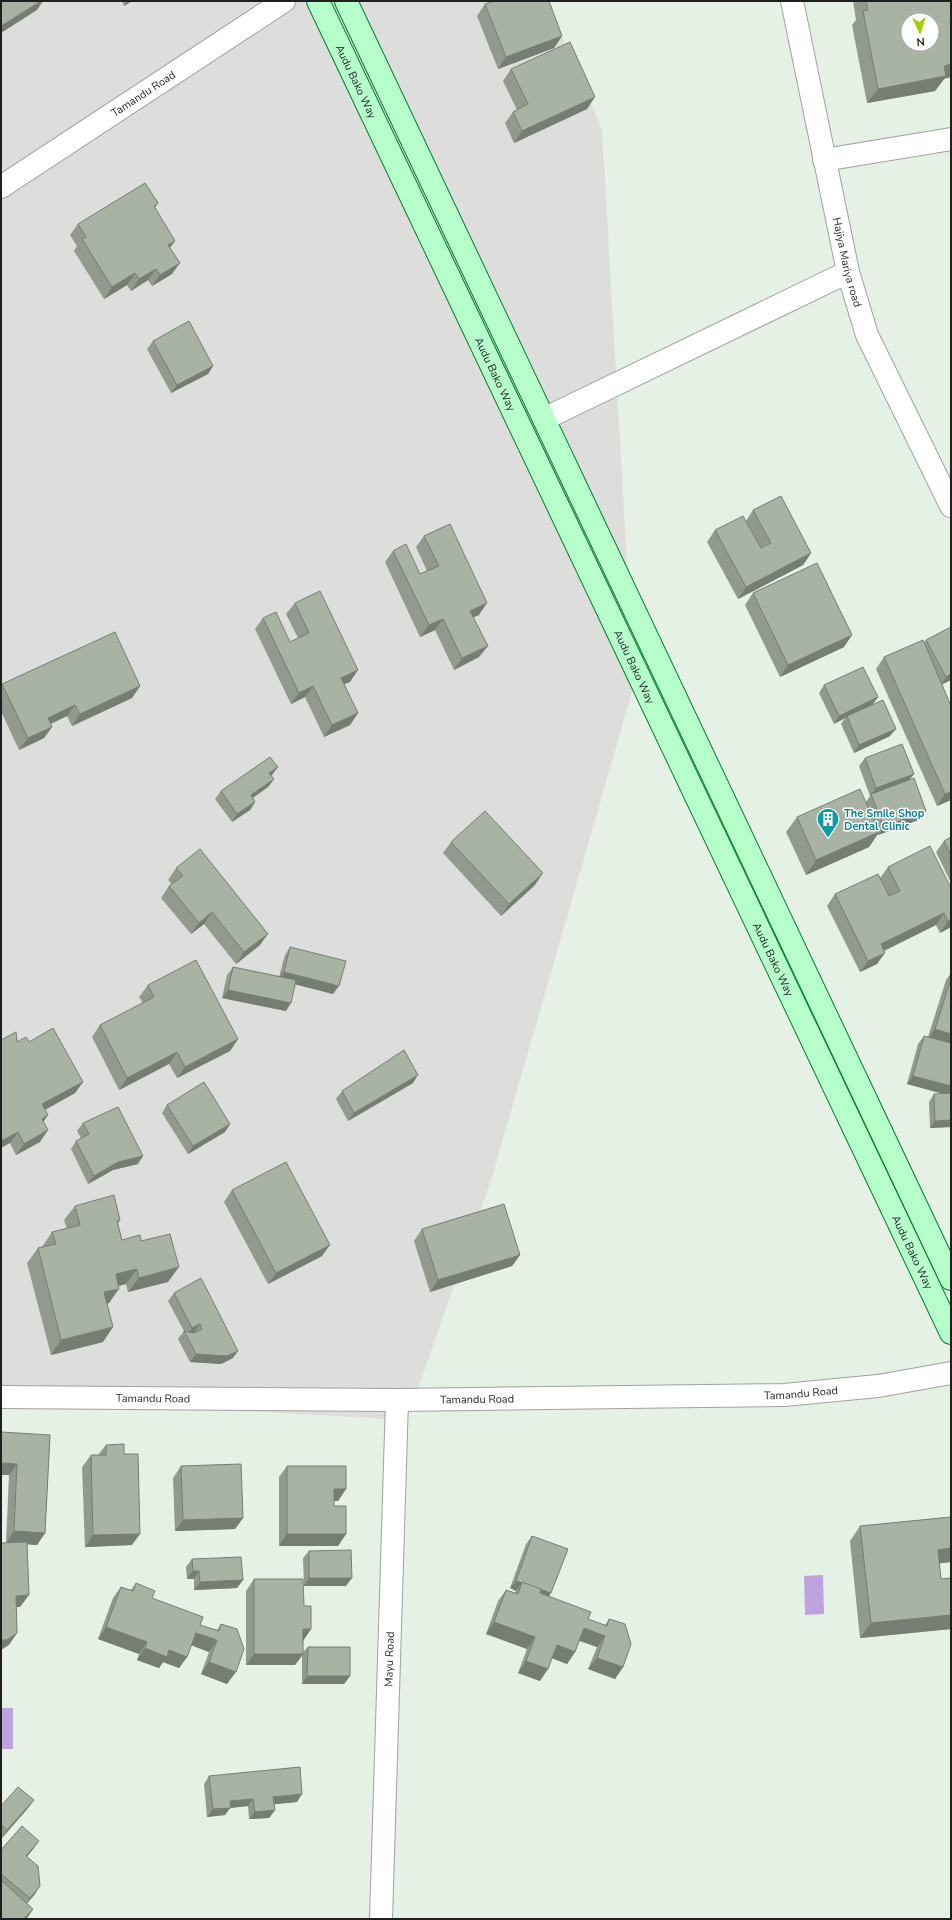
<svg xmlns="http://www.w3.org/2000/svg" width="952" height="1920" font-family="'Nunito Sans',sans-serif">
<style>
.residential{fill:#dddddc}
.water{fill:#bfa3e1}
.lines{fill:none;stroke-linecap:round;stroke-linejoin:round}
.minor-casing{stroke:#a0a0a0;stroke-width:24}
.secondary-casing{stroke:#007d2a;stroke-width:24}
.minor{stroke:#fff;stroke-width:22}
.secondary{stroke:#b6feca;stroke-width:22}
.wall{fill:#919a8d}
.shaded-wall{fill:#767d73}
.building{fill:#a9b3a4;stroke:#767d73;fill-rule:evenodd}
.labels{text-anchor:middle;stroke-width:3;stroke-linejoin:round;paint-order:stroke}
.street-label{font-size:11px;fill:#1f1f1f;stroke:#fff}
.culture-label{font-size:11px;font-weight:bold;fill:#0d838f;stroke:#fff;text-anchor:start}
</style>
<rect width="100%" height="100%" fill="#e6f1e5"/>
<!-- residential -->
<path class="residential" d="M1,1H547L602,129L634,685L492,1177L407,1420L1,1397Z"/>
<!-- water -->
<g class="water">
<path d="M823,1575L824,1614L805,1615L804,1576Z"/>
<rect x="1" y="1708" width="12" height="41"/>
</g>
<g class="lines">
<!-- minor casing -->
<g class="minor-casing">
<g id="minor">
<path id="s1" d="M792,1L848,272L867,335L951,506"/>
<path d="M824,160L951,139"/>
<path id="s2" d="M1,187L284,1"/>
<path d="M544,419L848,272"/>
<path id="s3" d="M1,1397L397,1400L784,1395L878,1386L951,1373"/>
<path id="s4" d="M381,1919L397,1400"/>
</g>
</g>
<!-- secondary casing -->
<g class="secondary-casing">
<g id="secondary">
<path id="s5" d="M318,1L951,1333"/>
<path d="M346,1L951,1279"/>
</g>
</g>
<!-- minor -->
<use href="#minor" class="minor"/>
<!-- secondary -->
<use href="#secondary" class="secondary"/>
</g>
<!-- wall -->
<g class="wall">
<path d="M122,1H132L124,6Z"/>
<path d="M853,1H951L944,79L935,91L867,103L852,25L856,20Z"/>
<path d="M485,4L562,36L554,48L498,69L477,16Z"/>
<path d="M511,69L587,109L514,143L505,123L513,112L517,110L503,81Z"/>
<path d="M158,203L155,208L170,248L172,274L152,286L148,280L131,291L127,285L104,299L74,251L77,246L70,235L78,224Z"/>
<path d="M153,341L213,366L208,374L171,393L147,349Z"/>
<path d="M753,510L811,553L803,565L738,599L707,542L715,530L746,521Z"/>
<path d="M424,536L479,615L474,617L479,657L454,670L435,630L420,637L385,562L393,551L420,574L427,571L416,547Z"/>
<path d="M753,593L844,647L780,677L745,605Z"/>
<path d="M295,603L350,682L344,684L358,713L350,725L324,737L305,697L291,704L255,629L263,618L290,642L298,638L286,614Z"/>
<path d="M951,627V680L942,684L951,706V800L937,806L876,669L884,657L924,643L926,640Z"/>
<path d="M2,684L140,686L132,698L72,726L67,716L51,724L52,727L44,738L19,750L1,711V685Z"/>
<path d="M824,685L878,697L873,704L890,736L854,753L841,724L845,718L834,724L819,693Z"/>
<path d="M865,758L914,774L909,780L921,819L878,835V834L869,847L806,875L786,832L797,817L866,802L870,796L859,766Z"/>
<path d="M272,775L271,776L274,779L268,787L253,798L255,802L250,810L232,822L215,799L221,791Z"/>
<path d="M951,837V883L936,852L944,841Z"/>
<path d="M451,842L535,885L501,916L443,853Z"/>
<path d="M930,846L951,927L940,933L936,925L884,951L877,964L860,972L827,906L835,894L880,878L888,867Z"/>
<path d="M176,868L260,945L236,964L204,924L191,934L161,898L169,886L172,884L168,880Z"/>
<path d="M290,947L333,994L295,984L286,1011L222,998L227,975L233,967L279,977L285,955Z"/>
<path d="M951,973V1127L930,1128L929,1102L934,1094H944L907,1084L918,1044L924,1036L928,1037L946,980Z"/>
<path d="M148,985L238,1039L230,1051L177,1078L169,1064L119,1090L92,1037L100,1025L143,1003L139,997Z"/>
<path d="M17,1042H29L83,1082L75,1093L45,1110L48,1115L43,1122L40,1142L16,1155L10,1143Z"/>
<path d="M413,1083L348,1121L336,1099L342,1091Z"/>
<path d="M167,1105L230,1124L225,1132L188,1154L162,1113Z"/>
<path d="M83,1123L138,1164L113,1170L88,1184L71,1149L76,1141L81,1138L77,1131Z"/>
<path d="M232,1190L322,1256L268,1284L224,1202Z"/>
<path d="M75,1206L120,1220L118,1224L122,1240L141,1241L168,1282L128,1292L126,1284L119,1286L109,1303L107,1304L103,1342L51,1355L27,1263L38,1248L42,1247L52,1232L67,1229L64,1220Z"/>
<path d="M422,1229L520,1255L512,1266L430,1292L414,1241Z"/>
<path d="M174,1293L233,1358L221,1364L190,1362L178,1339L184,1331L168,1301Z"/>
<path d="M50,1435L45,1533L37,1545L27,1544L20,1607H16L9,1645L6,1543L9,1475H1Z"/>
<path d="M106,1445L124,1454L132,1545L85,1547L82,1467L91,1455H98Z"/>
<path d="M181,1466L243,1518L235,1529L175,1531L173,1478Z"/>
<path d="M287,1466L346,1489L338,1501H334V1506L346,1534L338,1546H279V1477Z"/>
<path d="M951,1517V1562L939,1563L941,1579L951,1578V1629L860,1638L850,1541L860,1526Z"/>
<path d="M532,1536L549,1597L588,1619L605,1625L609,1619L623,1667L615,1679L588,1669L597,1647L579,1641L575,1652L567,1664L552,1658L540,1681L518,1673L527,1649L486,1634L498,1601L506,1590L515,1593L516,1591L510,1588L526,1544Z"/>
<path d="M309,1551L346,1586H304L303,1558Z"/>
<path d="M192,1559L243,1580L237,1588L194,1590V1579H187L186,1567Z"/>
<path d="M254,1579L304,1606L311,1629L303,1641V1652L308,1647L350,1676L344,1684H302V1656L295,1665H246V1591Z"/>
<path d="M136,1583L152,1598L200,1625L217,1630L221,1624L227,1684L201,1674L209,1652L191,1645L187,1657L179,1668L163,1662L159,1668L137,1660L139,1654L98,1639L113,1598L121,1587L131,1590Z"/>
<path d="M209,1776L297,1802L274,1804L275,1810L269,1818L249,1819L248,1806L230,1808L225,1815L207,1817L204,1784Z"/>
<path d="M34,1800L28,1808L2,1838L1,1837V1806Z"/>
<path d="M34,1848L27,1856L35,1894L27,1903L28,1917L1,1919V1850Z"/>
</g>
<!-- shaded-wall -->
<g class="shaded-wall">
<path d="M41,1H43L37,10L1,33V26Z"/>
<path d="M128,1H132L124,6Z"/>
<path d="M562,36L554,48L498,69L506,57Z"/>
<path d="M951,64V77L944,79L935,91L867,103L878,89L944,66Z"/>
<path d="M595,97L587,109L514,143L522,131Z"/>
<path d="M175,241L167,252L168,245Z"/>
<path d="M180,263L172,274L152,286L160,275Z"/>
<path d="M156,269L148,280L131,291L139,279Z"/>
<path d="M135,273L127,285L104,299L112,287Z"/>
<path d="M213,366L208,374L171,393L177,385Z"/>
<path d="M811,553L803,565L738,599L746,587Z"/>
<path d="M487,603L479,615L462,622L470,611Z"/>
<path d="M443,619L435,630L420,637L429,625Z"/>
<path d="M852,635L844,647L780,677L788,665Z"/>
<path d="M488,646L479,657L454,670L462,658Z"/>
<path d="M358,670L350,682L333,689L341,678Z"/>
<path d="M951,674V680L941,685L946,677Z"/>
<path d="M140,686L132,698L72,726L80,714Z"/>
<path d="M313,686L305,697L291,704L299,693Z"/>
<path d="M878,697L872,705L847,716L845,718L834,724L839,716Z"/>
<path d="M75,705L67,716L39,729L48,718Z"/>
<path d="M358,713L350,725L324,737L332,725Z"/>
<path d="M52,727L44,738L19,750L28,738Z"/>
<path d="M896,729L890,736L854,753L859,745Z"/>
<path d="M278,767L272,775L264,781L269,773Z"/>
<path d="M914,774L908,781L871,795L876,788Z"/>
<path d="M274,779L268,787L245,803L251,795Z"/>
<path d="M951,792V800L937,806L945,794Z"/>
<path d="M255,802L250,810L232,822L237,814Z"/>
<path d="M926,811L921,819L878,835L884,827Z"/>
<path d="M879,832L869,847L806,875L816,860Z"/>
<path d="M543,873L535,885L501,916L509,904Z"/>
<path d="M212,912L204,924L191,934L199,923Z"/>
<path d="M944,913L936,925L873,956L881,944Z"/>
<path d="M951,920V927L940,933L948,921Z"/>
<path d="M268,934L260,945L236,964L244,952Z"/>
<path d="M885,953L877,964L860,972L868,961Z"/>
<path d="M284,972L339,986L333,994L278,980Z"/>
<path d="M228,990L291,1003L286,1011L222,998Z"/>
<path d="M935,1029L951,1034V1048L927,1040Z"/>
<path d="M238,1039L230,1051L177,1078L185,1067Z"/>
<path d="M177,1052L169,1064L119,1090L127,1078Z"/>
<path d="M418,1075L413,1083L348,1121L354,1113Z"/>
<path d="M913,1076L951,1086V1096L907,1084Z"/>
<path d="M83,1082L75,1093L34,1116L42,1104Z"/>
<path d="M48,1115L40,1127L42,1119Z"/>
<path d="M951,1120V1127L930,1128L935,1121Z"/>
<path d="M230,1124L225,1132L188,1154L193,1146Z"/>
<path d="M48,1130L40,1142L16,1155L24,1144Z"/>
<path d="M18,1132L10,1143L1,1148V1141Z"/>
<path d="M143,1156L138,1164L113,1170L88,1184L94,1176L118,1162Z"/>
<path d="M330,1245L322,1256L268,1284L276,1273Z"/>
<path d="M520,1255L512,1266L430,1292L438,1280Z"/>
<path d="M179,1267L168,1282L128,1292L139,1278Z"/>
<path d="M137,1269L126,1284L105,1289L116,1274Z"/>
<path d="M119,1289L109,1303L94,1307L104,1292Z"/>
<path d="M200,1324L194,1332L186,1336L192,1328Z"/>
<path d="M113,1327L103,1342L51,1355L61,1340Z"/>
<path d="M238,1351L233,1358L221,1364L190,1362L196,1354Z"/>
<path d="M1,1463L17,1464L9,1475H1Z"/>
<path d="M334,1489H346L338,1501H326Z"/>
<path d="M243,1518L235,1529L175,1531L183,1520Z"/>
<path d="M14,1531L45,1533L37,1545L6,1543Z"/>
<path d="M140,1534L132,1545L85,1547L93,1535Z"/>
<path d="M287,1534H346L338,1546H279Z"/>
<path d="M951,1548V1562L928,1565L938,1550Z"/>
<path d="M193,1571H199L194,1579H187Z"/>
<path d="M309,1578H352L346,1586H304Z"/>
<path d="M243,1580L237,1588L194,1590L200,1582Z"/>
<path d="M516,1581L522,1583L516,1591L510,1588Z"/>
<path d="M522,1583L551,1593L546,1601Z"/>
<path d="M29,1595L20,1607H8L16,1596Z"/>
<path d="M951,1615V1629L860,1638L871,1623Z"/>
<path d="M494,1622L535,1637L527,1649L486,1634Z"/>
<path d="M106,1627L147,1642L139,1654L98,1639Z"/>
<path d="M584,1628L605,1636L597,1647L576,1639Z"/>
<path d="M303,1629H311L303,1641Z"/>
<path d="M17,1633L9,1645L1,1650V1640Z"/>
<path d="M196,1633L217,1640L209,1652L188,1644Z"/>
<path d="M557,1645L575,1652L567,1664L549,1657Z"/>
<path d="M145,1648L169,1650L187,1657L179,1668L163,1662L159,1668L137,1660Z"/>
<path d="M254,1654H303L295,1665H246Z"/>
<path d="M597,1658L623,1667L615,1679L588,1669Z"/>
<path d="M526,1661L548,1669L540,1681L518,1673Z"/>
<path d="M209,1662L236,1672L227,1684L201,1674Z"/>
<path d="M307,1676H350L344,1684H302Z"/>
<path d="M302,1794L297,1802L268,1805L273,1797Z"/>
<path d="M253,1799L248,1806L230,1808L225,1815L207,1817L213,1809L230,1801Z"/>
<path d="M34,1800L28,1808L2,1838L7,1830Z"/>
<path d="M275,1810L269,1818L249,1819L255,1812Z"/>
<path d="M39,1841L34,1848L21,1864L26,1856Z"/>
<path d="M40,1886L35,1894L25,1906L30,1898Z"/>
<path d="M33,1909L28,1917L26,1919H24Z"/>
</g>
<!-- building -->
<g class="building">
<path d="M1,1H41L1,26Z"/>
<path d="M494,1H549L562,36L506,57L485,4Z"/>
<path d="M866,1H951V22H950L951,28V64L944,66L946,76L878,89L863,11L868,10ZM908,20H932V44H908Z"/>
<path d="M570,42L595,97L522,131L513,112L528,104L511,69Z"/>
<path d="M145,183L158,203L154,206L175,241L168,245L180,263L160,275L156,269L139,279L135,273L112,287L82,239L86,237L78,224Z"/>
<path d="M189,321L213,366L177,385L153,341Z"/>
<path d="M781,496L811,553L746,587L715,530L743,516L761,548L771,543L753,510Z"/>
<path d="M450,524L487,603L470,611L488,646L462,658L443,619L429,625L393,551L406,544L420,574L439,566L424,536Z"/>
<path d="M817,563L852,635L788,665L753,593Z"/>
<path d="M320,591L358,670L341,678L358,713L332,725L313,686L299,693L263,618L276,612L290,642L309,633L295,603Z"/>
<path d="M951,627V674L946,677L926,640Z"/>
<path d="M115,632L140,686L80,714L75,705L48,718L52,727L28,738L2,684Z"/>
<path d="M923,640L951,706V792L945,794L884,657Z"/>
<path d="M863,667L878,697L839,716L824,685Z"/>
<path d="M883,700L896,729L859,745L847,716Z"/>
<path d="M902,744L914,774L876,788L865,758Z"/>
<path d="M270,757L278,767L269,773L274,779L251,795L255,802L237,814L221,791Z"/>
<path d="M914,778L926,811L884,827L871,794Z"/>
<path d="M860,789L879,832L816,860L797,817Z"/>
<path d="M485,811L543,873L509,904L451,842Z"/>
<path d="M951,837V855L944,841Z"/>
<path d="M930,846L951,888V920L948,921L944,913L881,944L885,953L868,961L835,894L878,874L889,896L900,891L888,867Z"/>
<path d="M200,849L268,934L244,952L212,912L199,923L169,886L183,876L176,868Z"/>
<path d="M290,947L346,961L339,986L284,972Z"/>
<path d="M196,960L238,1039L185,1067L177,1052L127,1078L100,1025L154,997L148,985Z"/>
<path d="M233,967L296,980L291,1003L228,990Z"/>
<path d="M951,979V1034L935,1029Z"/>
<path d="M53,1028L83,1082L42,1104L48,1115L42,1119L48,1130L24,1144L18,1132L1,1141V1040L16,1032L17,1042L26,1037L29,1042Z"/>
<path d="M924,1036L951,1043V1086L913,1076Z"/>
<path d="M404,1050L418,1075L354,1113L342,1091Z"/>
<path d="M204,1082L230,1124L193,1146L167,1105Z"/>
<path d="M951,1093V1120L935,1121L934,1094Z"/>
<path d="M118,1107L143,1156L118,1162L94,1176L76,1141L89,1134L83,1123Z"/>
<path d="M286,1162L330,1245L276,1273L232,1190Z"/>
<path d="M114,1195L120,1220L117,1221L122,1240L140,1235L141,1241L170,1234L179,1267L139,1278L137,1269L116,1274L119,1289L104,1292L113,1327L61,1340L38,1248L56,1244L52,1232L80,1225L75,1206Z"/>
<path d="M504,1204L520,1255L438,1280L422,1229Z"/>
<path d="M201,1278L238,1351L227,1356L196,1354L184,1331L194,1333L202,1329L200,1324L192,1328L174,1293Z"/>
<path d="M1,1432L50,1435L45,1533L14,1531L17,1464L1,1463Z"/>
<path d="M124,1444V1454H138L140,1534L93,1535L91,1455H106V1445Z"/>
<path d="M241,1464L243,1518L183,1520L181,1466Z"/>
<path d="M287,1466H346V1489H334V1506H346V1534H287Z"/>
<path d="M951,1517V1548L938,1550L941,1579L951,1578V1615L871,1623L860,1526Z"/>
<path d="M532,1536L568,1549L551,1593L516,1581Z"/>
<path d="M27,1542L29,1595L16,1596L17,1633L7,1640H1V1543Z"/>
<path d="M351,1550L352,1578H309V1551Z"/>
<path d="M241,1557L243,1580L200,1582L199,1571H193L192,1559Z"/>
<path d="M254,1579H303L304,1606H311V1629H303V1654H254Z"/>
<path d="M522,1582L541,1589L540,1593L591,1612L588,1619L607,1626L609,1619L625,1624L631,1644L623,1667L597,1658L605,1636L584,1628L575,1652L557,1645L548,1669L526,1661L535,1637L494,1622L506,1590L518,1594Z"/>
<path d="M136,1583L155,1591L152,1598L203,1617L200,1625L219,1631L221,1624L237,1629L244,1649L236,1672L209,1662L217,1640L196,1633L187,1657L169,1650L167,1657L145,1648L147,1642L106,1627L121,1587L133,1591Z"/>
<path d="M308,1647H350V1676H307Z"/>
<path d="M300,1767L302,1794L273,1797L275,1810L255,1812L253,1799L230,1801L231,1808L213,1809L209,1776Z"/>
<path d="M18,1787L34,1800L7,1830L1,1824V1806Z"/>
<path d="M22,1826L39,1841L26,1856L38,1866L40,1886L30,1898L1,1874V1850Z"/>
<path d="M2,1881L33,1909L24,1919H1V1882Z"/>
</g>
<!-- icons -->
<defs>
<g id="building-pin" transform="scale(1.15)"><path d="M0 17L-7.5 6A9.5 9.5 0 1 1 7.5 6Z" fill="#0f9aa8" stroke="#fff"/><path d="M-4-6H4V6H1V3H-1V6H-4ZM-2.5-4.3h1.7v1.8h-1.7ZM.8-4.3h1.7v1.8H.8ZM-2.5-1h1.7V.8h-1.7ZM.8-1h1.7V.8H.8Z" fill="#fff"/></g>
</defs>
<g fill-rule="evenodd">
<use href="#building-pin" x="828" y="819"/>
</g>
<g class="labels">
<!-- street labels -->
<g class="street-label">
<text dy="4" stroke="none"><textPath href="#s5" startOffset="89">Audu Bako Way</textPath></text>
<text dy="4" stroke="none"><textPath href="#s2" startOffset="170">Tamandu Road</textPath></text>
<text dy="4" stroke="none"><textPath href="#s1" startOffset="267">Hajiya Mariya road</textPath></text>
<text dy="4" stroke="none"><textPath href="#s5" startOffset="413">Audu Bako Way</textPath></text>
<text dy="4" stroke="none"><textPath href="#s5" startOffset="737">Audu Bako Way</textPath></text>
<text dy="4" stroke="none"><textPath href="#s5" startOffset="1061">Audu Bako Way</textPath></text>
<text dy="4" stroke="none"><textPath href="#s5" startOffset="1385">Audu Bako Way</textPath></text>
<text dy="4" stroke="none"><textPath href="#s3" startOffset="800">Tamandu Road</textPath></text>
<text dy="4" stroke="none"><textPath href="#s3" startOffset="152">Tamandu Road</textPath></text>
<text dy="4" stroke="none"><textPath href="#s3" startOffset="476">Tamandu Road</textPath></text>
<text dy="4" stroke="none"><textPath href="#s4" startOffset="260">Mayu Road</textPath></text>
</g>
<!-- culture labels -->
<g class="culture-label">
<text x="844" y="817">The Smile Shop<tspan x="844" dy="13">Dental Clinic</tspan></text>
</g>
</g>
<!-- border -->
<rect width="952" height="1920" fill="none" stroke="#1f1f1f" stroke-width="4"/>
<!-- north arrow -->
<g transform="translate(920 32) rotate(176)"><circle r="19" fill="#ffffff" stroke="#a5a5a5"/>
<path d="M0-3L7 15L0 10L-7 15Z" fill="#a0cf00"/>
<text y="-6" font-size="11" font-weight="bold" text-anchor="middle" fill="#1f1f1f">N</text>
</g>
</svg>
